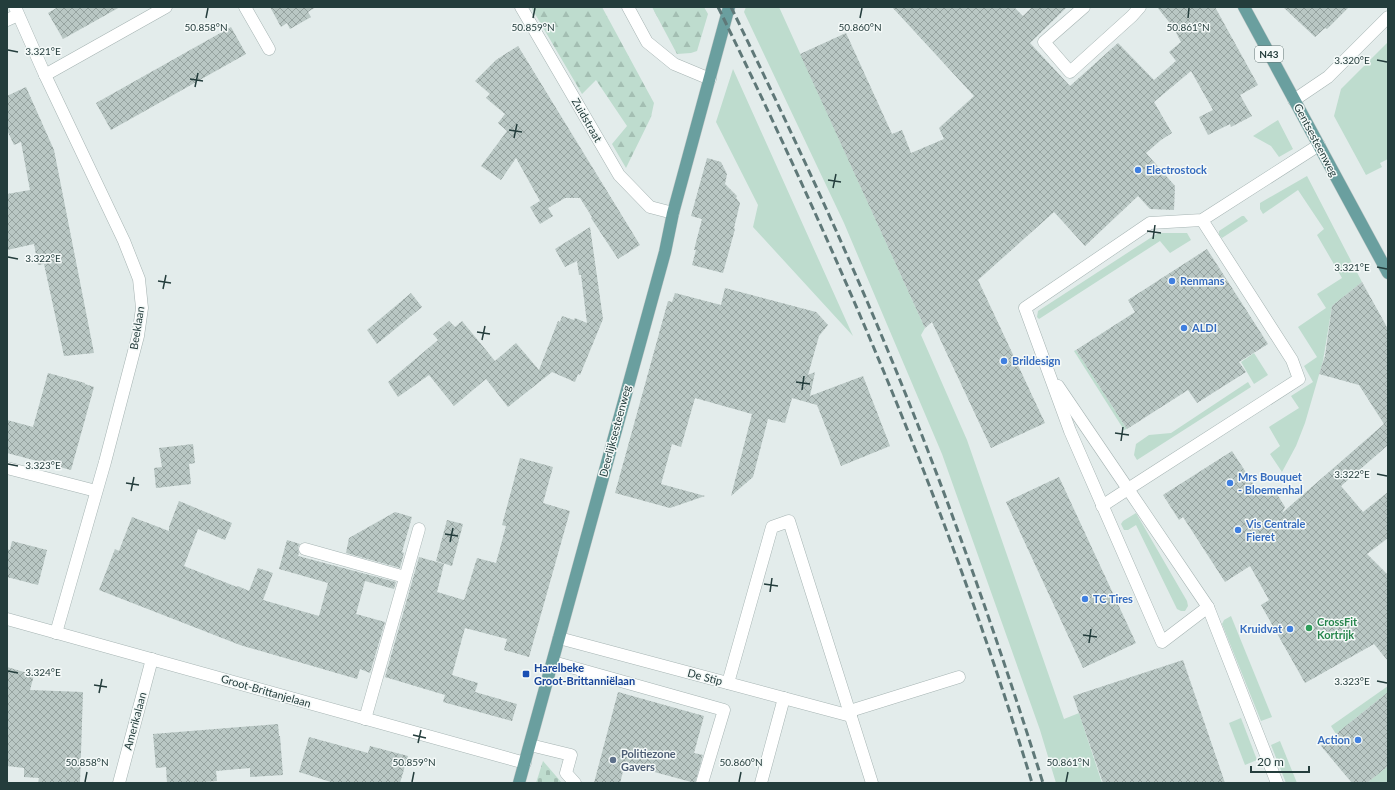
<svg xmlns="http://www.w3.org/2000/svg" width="1395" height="790" font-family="Lato,sans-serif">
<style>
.green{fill:#bedcce}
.forest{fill:url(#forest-firs)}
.cemetery{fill:url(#cemetery-stones)}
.building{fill:url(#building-cross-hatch)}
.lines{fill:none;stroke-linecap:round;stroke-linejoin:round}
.minor-casing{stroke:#a6b4b3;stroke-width:13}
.major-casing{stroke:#c2c9c8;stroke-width:13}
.minor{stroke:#fff;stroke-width:12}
.major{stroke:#6a9f9f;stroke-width:12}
.rail{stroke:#5f7878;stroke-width:3;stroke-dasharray:8 4;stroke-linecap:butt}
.ticks{fill:none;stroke:#243d3c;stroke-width:1.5}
.shop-dot{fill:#3f7fe0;stroke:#f4f9f8;stroke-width:1.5}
.leisure-dot{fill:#2e9e5b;stroke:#f4f9f8;stroke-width:1.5}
.transit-dot{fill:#1a4fb4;stroke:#f4f9f8;stroke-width:1.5}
.service-dot{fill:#5c6f8a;stroke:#f4f9f8;stroke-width:1.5}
.labels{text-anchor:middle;stroke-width:3;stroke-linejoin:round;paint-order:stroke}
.shield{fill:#f4f9f8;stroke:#627574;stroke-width:1}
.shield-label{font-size:10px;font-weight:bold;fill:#243d3c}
.street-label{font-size:11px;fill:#243d3c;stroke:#f4f9f8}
.shop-label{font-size:11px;font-weight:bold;fill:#366cbe;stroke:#f4f9f8;text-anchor:start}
.leisure-label{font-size:11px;font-weight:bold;fill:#27864d;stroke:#f4f9f8;text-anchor:start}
.transit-label{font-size:11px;font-weight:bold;fill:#164399;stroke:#f4f9f8;text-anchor:start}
.service-label{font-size:11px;font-weight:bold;fill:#4e5e75;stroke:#f4f9f8;text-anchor:start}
.ticks-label{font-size:10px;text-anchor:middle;fill:#243d3c;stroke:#f4f9f8;stroke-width:3;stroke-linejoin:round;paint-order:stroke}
</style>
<defs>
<pattern id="forest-firs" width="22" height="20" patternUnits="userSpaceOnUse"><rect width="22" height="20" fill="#bedcce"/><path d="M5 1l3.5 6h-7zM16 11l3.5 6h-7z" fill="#a3beb2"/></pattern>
<pattern id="cemetery-stones" width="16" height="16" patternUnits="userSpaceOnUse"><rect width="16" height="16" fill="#bedcce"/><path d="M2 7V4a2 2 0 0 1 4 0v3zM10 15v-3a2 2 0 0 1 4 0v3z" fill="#a3beb2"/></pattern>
<pattern id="building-cross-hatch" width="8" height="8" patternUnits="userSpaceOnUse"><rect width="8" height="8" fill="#b9c7c4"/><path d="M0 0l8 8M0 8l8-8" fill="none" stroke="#96a3a0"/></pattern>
</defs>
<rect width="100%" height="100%" fill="#e3eceb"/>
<!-- green -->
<g class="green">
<path d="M746,7H779L925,328L921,335L967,440L1064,719L1079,713L1102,783H1056L1040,730L942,454L844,223L744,12Z"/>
<path d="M1388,42V159L1380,163L1382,167L1366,175L1334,116L1341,89Z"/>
<path d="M733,69L853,336L753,227L758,205L716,122Z"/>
<path d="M1278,120L1293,149L1279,157L1271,146L1253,136Z"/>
<path d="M1307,176L1362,282L1332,306L1323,361L1305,423L1296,446L1282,472L1270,454L1280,446L1269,427L1299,408L1291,396L1313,382L1304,366L1317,357L1298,327L1326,308L1317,294L1342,278L1317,235L1324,229L1298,190L1263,214L1260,209V203Z"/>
<path d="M1242,216H1244L1248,221L1222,238L1219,235V231Z"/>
<path d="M1158,233H1187L1191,240L1170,253L1160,241L1039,319L1037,317L1038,311Z"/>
<path d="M1076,350L1127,429L1124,430L1074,351Z"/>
<path d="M1254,353L1268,375L1254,384L1241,362Z"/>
<path d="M1248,382L1251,387L1137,460L1134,455L1136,444L1149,435L1171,433Z"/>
<path d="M1136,513L1187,601L1188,606L1185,611H1181L1177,609L1136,525L1128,530H1124L1121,524L1123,521Z"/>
<path d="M1231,616L1272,717L1261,721L1222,624L1224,620Z"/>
<path d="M1388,686V692L1336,734L1331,726Z"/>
<path d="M1241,718L1257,760L1245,765L1229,723Z"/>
<path d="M1280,741L1297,783H1286L1271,745Z"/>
<path d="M1388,766V783H1367Z"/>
</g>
<!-- forest -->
<g class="forest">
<path d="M531,7H602L654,103L651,117L626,168L612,144L627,126L596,80L582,94Z"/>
<path d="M652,7H704L708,14L697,51L691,53L677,54Z"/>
</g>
<!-- cemetery -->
<path class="cemetery" d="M543,761L562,783H536Z"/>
<!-- building -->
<g class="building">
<path d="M58,7H120L63,39L48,13Z"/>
<path d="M270,7H316L308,12L311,17L290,29L287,23L281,27Z"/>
<path d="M892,7H1014L1023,16L1032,7H1067L1030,43L1070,86L1118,43L1154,80L1176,61L1169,52L1181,42L1173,27L1157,7H1215L1258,85L1240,95L1252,116L1231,127L1230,124L1208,135L1199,117L1213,110L1191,71L1154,102L1172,133L1161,140L1146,153L1175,186L1174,210L1150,209L1138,196L1085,246L1054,212L978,280L1045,423L991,448L932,322L925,328L800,54L846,33L892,134L902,130L911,153L944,139L939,128L974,96Z"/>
<path d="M1283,7H1349L1327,29L1325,28L1315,37Z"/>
<path d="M231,27L246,54L111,130L96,103Z"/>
<path d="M518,46L640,245L618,259L591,218L592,217L580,198H565L548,208L553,216L540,224L530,207L540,201L516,158L501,180L481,166L507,131L498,123L505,114L486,98L490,94L475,81L496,60Z"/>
<path d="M26,87L54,150L94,353L64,356L44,264L38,265L34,244L7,250V194L30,190L21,142L14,145L7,130V96Z"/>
<path d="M707,158L721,162L727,174L725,184L737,196L736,198L740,203L734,228L735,229L723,273L692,265L696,250H694L702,219L691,216Z"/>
<path d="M590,227L603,319L580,375L578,374L575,382L552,372L508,407L486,379L454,406L429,375L398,397L388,382L438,340L433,334L449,321L455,327L462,321L495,361L516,343L539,370L558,321L560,322L562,316L574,320L575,318L587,323L581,275H579L577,261L565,267L555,249Z"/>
<path d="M1207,249L1268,344L1239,362L1246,372L1197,403L1188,390L1127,429L1076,350L1135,312L1128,300Z"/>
<path d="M1362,282L1388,329V445L1341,486L1363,512L1388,492V538L1367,554L1388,575V661L1374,644L1305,683L1261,605L1269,600L1250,566L1225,582L1183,517L1179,520L1163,495L1232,451L1260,494L1263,492L1266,496L1275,491L1285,507L1282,513L1384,424L1359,385L1319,374L1325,356L1332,306Z"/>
<path d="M725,288L816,312L828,325L819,336L808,375L815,372L810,396L863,376L890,446L841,466L817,405L792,398L785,423L768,419L753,477L731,496L752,414L695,398L681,447L672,444L661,484L705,496L670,508L615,493L668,301L672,302L675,293L721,305Z"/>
<path d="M411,293L422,307L377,344L367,330Z"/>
<path d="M48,373L85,383V384L94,387L71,470L7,453V420L33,427Z"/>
<path d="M193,444L195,463L189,464L191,484L156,488L154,468L162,467L159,448Z"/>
<path d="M520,458L553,467L543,503L570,511L529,657L504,650L507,639L465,628L452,675L478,683L475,692L517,704L512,721L443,702L445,695L385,677L419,557L444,564L437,592L464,600L477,558L496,563L506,526L502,525Z"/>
<path d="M1059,477L1136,643L1083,668L1006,502Z"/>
<path d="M179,501L232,523L225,540L198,529L184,566L237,587L238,586L249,591L258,568L273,573L263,600L319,616L328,583L279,569L287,540L300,544L298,547L299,553L298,556L396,582L394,589L365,581L356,614L385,622L370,673L360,669L357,679L240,645L99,590L115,549L119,551L132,517L169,531V527Z"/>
<path d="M395,512L412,517L402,552L404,553L400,568L346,553L349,538Z"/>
<path d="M447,520L463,524L452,566L436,561Z"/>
<path d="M12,541L47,550L38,585L7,577V549L10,550Z"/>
<path d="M1183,660L1225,783H1103L1073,696Z"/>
<path d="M7,667L34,675L30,690L83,692L80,783H38L39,778L24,777V768L7,766L8,742H7Z"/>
<path d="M618,692L704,716L694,753L703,755L695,783L625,764L620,783H594Z"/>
<path d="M1388,692V766L1367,783H1352L1321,746Z"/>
<path d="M278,724L279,736H280L283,775L250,777V768L216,771L217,781L190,783H167L166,767L156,768L153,734Z"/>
<path d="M309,737L368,753L370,746L408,756L400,783H334L299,772Z"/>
</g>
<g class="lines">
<!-- minor casing -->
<g class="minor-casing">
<g id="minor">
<path d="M15,7L45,75L124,241L139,279L142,308L138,336L105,462L56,633"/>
<path d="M245,7L269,49"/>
<path d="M521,7L619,175L650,207L673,213"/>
<path d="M628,7L647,42L674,64L710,79"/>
<path d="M1084,7L1044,42L1070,72L1132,16L1140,7"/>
<path d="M7,20L18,15"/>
<path d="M45,75L166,7"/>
<path d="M1294,100L1328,77L1388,17"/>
<path d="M1202,220L1150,223L1025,308L1070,431L1162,642L1208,607L1128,489L1299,379L1292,360L1202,220L1319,145"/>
<path d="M1058,386L1128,489L1102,506"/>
<path d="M7,468L96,491"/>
<path d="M305,549L405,577"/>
<path d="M1208,607L1277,783"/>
<path d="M7,619L525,763"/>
<path d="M559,638L851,716"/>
<path d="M553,662L724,710L702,783"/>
<path d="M728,683L772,527L789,521L872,783"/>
<path d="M850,711L959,677"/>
<path d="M365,719L419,529"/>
<path d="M530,745L571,755L566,773L575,783"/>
<path d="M119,783L152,659"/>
<path d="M761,783L784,698"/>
</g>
</g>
<!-- major casing -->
<g class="major-casing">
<g id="major">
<path d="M1244,7L1388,273"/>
<path d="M519,783L665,252L673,213L729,7"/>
</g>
</g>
<!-- minor -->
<use href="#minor" class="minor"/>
<!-- major -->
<use href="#major" class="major"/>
<!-- rail -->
<g class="rail">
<path d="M718,7C841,258 951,515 1032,783"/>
<path d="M731,7C786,120 840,235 888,351C947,493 997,637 1043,783"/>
</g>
</g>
<!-- ticks -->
<path class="ticks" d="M206,18L208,8M533,18L535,8M860,18L862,8M1188,18L1189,8M8,50L18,52M1377,60L1387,62M190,79L203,81M195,87L198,73M509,130L522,132M514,138L517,124M828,180L841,182M833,188L836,174M1147,231L1161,233M1153,239L1155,225M8,257L18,259M1377,267L1387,269M158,281L171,283M163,289L166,275M477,332L490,334M482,340L485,326M796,382L810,384M802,390L804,376M1115,433L1129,435M1121,441L1123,427M8,464L18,466M1377,474L1387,476M126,483L139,485M131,491L134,477M445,534L458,536M450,542L453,528M764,584L778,586M770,592L772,578M1083,635L1097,637M1089,643L1091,629M8,671L18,673M1377,681L1387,683M94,685L107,687M99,693L102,679M413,735L426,738M418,743L421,730M85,782L87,772M412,782L414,772M739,782L741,772M1066,782L1068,772"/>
<!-- markers -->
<g class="shop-dot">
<circle cx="1138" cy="170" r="4"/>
<circle cx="1172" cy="281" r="4"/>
<circle cx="1184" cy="328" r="4"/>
<circle cx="1004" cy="361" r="4"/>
<circle cx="1230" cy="483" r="4"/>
<circle cx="1238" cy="530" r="4"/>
<circle cx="1085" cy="599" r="4"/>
<circle cx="1290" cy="629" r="4"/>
<circle cx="1358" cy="740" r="4"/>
</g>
<circle class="leisure-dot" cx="1309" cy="628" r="4"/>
<rect class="transit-dot" x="522" y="670" width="8" height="8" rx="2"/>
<circle class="service-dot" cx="613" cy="760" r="4"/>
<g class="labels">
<!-- shield labels -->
<rect class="shield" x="1255" y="46" width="28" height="16" rx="3"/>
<g class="shield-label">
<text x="1269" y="58">N43</text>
</g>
<!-- street labels -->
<g class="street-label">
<text transform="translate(587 120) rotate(60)" y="4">Zuidstraat</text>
<text transform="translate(1316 140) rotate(62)" y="4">Gentsesteenweg</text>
<text transform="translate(137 328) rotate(-81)" y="4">Beeklaan</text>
<text transform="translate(615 431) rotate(-75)" y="4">Deerlijksesteenweg</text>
<text transform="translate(705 677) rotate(15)" y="4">De Stip</text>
<text transform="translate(266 691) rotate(16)" y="4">Groot-Brittanjelaan</text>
<text transform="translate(135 721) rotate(-75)" y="4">Amerikalaan</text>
</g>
<!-- shop labels -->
<g class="shop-label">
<text x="1146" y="174">Electrostock</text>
<text x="1180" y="285">Renmans</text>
<text x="1192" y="332">ALDI</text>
<text x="1012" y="365">Brildesign</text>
<text x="1238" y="481">Mrs Bouquet<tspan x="1238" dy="13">- Bloemenhal</tspan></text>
<text x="1246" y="528">Vis Centrale<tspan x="1246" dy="13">Fieret</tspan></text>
<text x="1093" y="603">TC Tires</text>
<text x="1282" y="633" text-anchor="end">Kruidvat</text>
<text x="1350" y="744" text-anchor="end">Action</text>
</g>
<!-- leisure labels -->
<g class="leisure-label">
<text x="1317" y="626">CrossFit<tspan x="1317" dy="13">Kortrijk</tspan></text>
</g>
<!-- transit labels -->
<g class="transit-label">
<text x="534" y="672">Harelbeke<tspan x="534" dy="13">Groot-Brittanniëlaan</tspan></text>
</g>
<!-- service labels -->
<g class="service-label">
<text x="621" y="758">Politiezone<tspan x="621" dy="13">Gavers</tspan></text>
</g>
</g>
<g class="ticks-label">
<text x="206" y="31">50.858°N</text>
<text x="533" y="31">50.859°N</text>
<text x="860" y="31">50.860°N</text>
<text x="1188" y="31">50.861°N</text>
<text x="43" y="55">3.321°E</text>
<text x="1352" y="64">3.320°E</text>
<text x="43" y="262">3.322°E</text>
<text x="1352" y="271">3.321°E</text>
<text x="43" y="469">3.323°E</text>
<text x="1352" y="478">3.322°E</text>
<text x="43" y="676">3.324°E</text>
<text x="1352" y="685">3.323°E</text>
<text x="87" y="766">50.858°N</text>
<text x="414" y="766">50.859°N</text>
<text x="741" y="766">50.860°N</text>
<text x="1068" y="766">50.861°N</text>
</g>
<!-- border -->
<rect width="1395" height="790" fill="none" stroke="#243d3c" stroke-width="16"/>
<!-- scale -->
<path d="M1251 766v6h58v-6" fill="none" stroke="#243d3c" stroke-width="2"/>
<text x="1257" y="766" font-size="12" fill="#243d3c" stroke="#f4f9f8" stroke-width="3" paint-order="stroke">20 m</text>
</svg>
